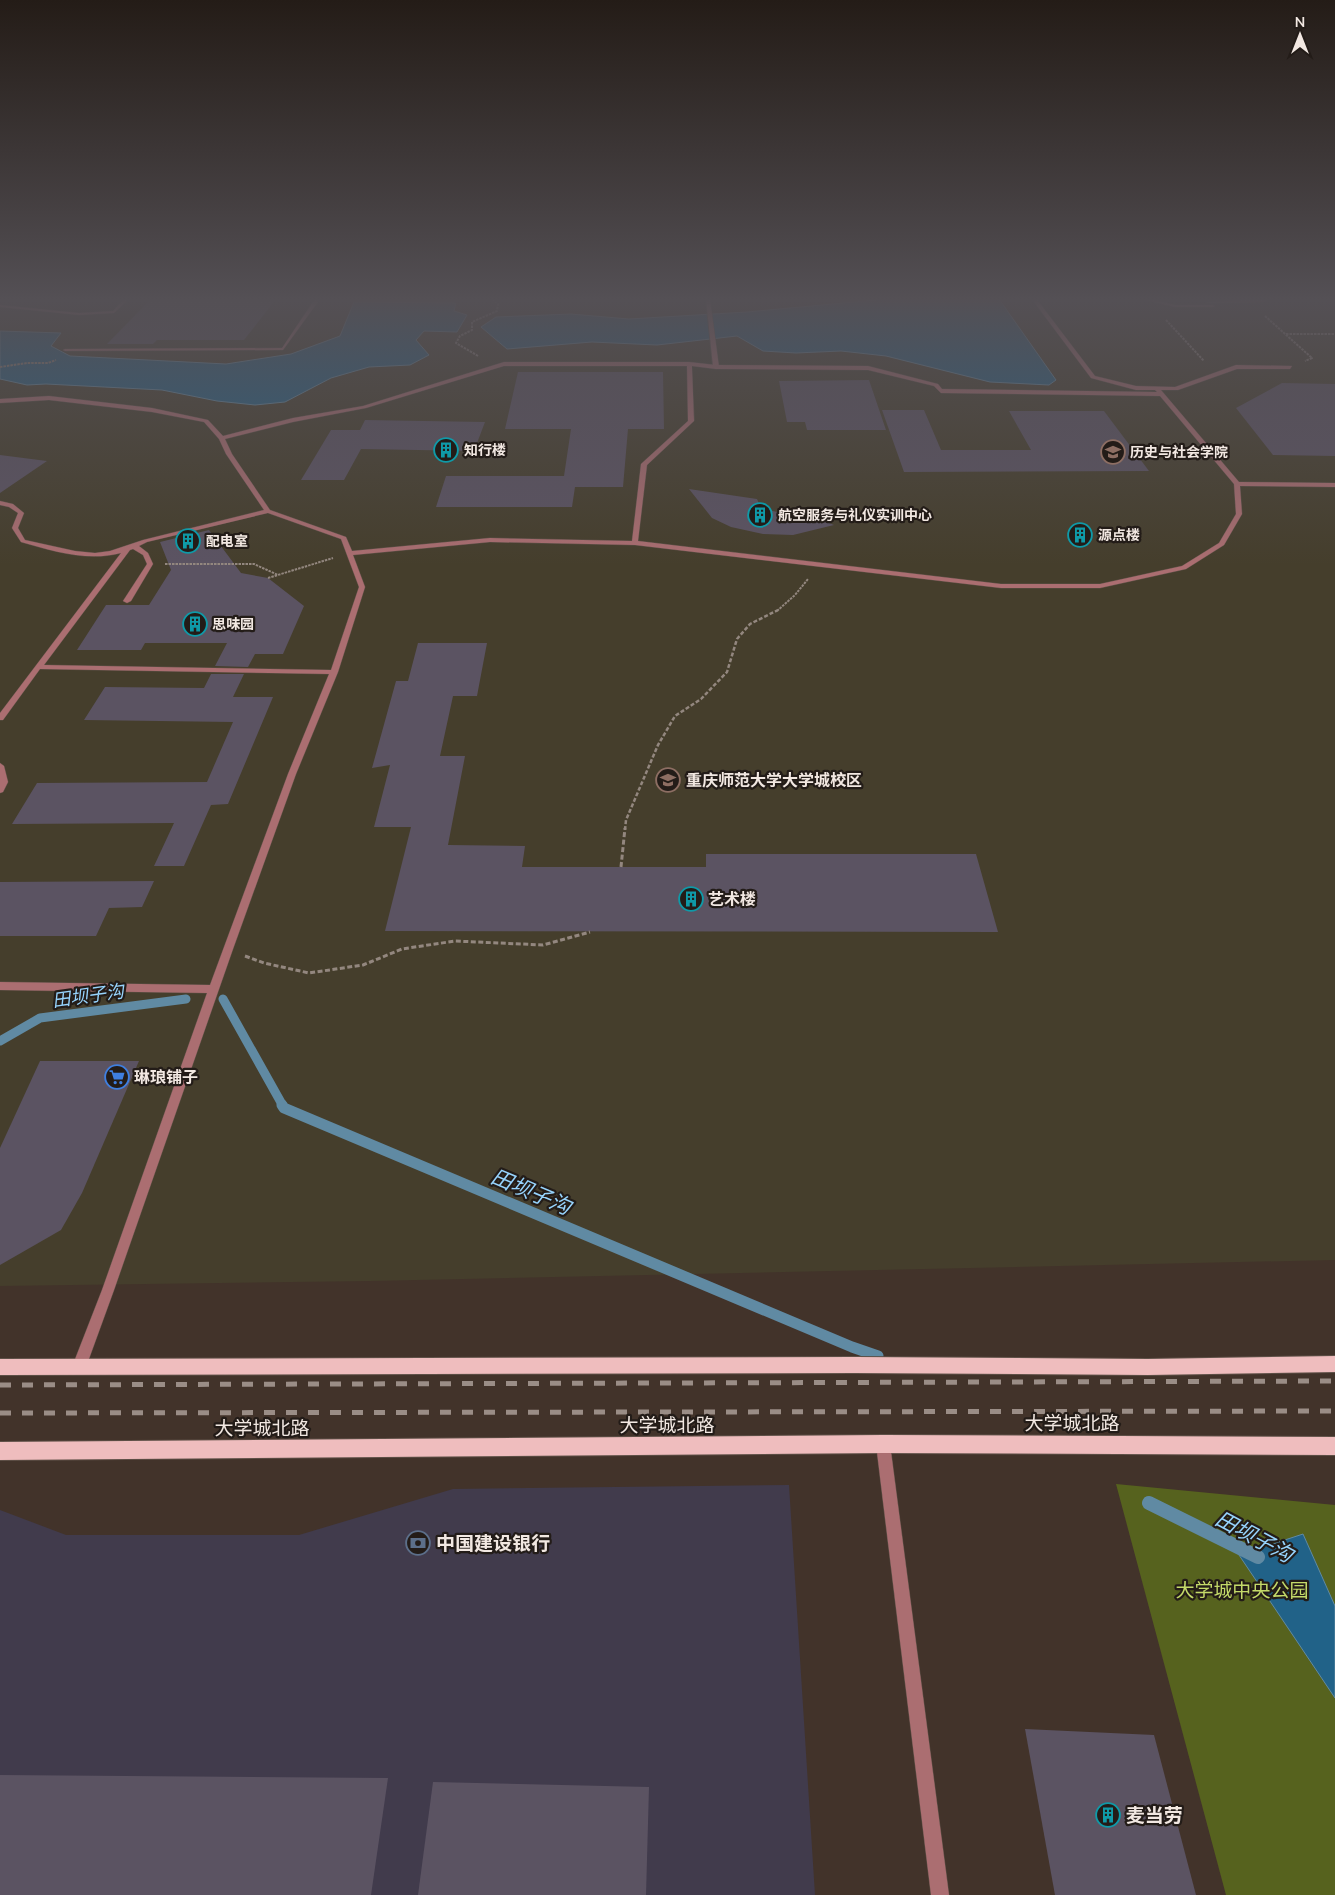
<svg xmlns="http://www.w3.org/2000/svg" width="1335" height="1895" font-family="'Nunito Sans','Noto Sans SC',sans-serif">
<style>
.commercial{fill:#413b4c}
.education{fill:#453e2c}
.green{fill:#56621e}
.water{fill:#216288;stroke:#608aa3}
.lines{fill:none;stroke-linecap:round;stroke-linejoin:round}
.stream-far2{stroke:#608aa3;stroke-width:9}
.stream-far1{stroke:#608aa3;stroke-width:11}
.stream{stroke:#608aa3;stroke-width:14}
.building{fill:#5b5362}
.service-casing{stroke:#5e5047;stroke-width:1}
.pedestrian-casing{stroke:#5e5047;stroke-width:1}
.minor-casing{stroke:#5e5047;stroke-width:1}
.primary-casing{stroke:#5e5047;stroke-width:2}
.path-far2{stroke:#93877f;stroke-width:2;stroke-dasharray:2.5 1;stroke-linecap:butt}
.path-far1{stroke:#93877f;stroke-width:2.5;stroke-dasharray:4 2;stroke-linecap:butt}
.path{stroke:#93877f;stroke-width:3;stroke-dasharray:5 2.5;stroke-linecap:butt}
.service{fill:#ab6e71;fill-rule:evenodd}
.pedestrian{fill:#ab6e71;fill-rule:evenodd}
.minor{fill:#ab6e71;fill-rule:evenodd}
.primary{fill:#efbdbe;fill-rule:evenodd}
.rail{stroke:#9a8d86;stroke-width:5;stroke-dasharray:11 11;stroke-linecap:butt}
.labels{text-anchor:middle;stroke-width:4.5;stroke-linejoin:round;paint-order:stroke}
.far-poi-label{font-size:14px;font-weight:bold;fill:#f2e8e2;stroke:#231c18;text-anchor:start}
.poi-label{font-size:16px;font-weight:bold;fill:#f2e8e2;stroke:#231c18;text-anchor:start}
.water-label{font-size:18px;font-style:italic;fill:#97d4fd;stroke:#231c18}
.near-street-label{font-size:19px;fill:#f2e8e2;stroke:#231c18}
.near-poi-label{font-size:19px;font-weight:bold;fill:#f2e8e2;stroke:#231c18;text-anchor:start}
.near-park-label{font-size:19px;fill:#c4da69;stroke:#231c18}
.near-water-label{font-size:21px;font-style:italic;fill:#97d4fd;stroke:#231c18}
</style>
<rect width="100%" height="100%" fill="#42332a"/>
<!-- commercial -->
<path class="commercial" d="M789,1485L815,1895H0V1510L66,1535H299L453,1489Z"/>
<!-- education -->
<path class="education" d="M0,299H1335V1260L371,1281L0,1286Z"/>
<!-- green -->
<path class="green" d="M1116,1484L1335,1505V1895H1226Z"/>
<!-- water -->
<g class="water">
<path d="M886,299H999L1056,380L1049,385L990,382L886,356L841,351L796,353L763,351L737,336L657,345L592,342L507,349L481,327L496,317L571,314L629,319L747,312Z"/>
<path d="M354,302L456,303L454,311L467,315L457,332L424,331L416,340L429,355L410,365L369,367L331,378L285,402L255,405L217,401L162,390L46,384L27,385L0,379V331L61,333L51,346L70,356L226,364L291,354L340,336Z"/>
<path d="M1303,1534L1335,1606V1698L1239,1555Z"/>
</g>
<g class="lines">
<!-- stream-far2 -->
<g class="stream-far2">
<path d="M223,999L283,1106"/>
<path d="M0,1041L40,1018L186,999"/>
</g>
<!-- stream-far1 -->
<path class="stream-far1" d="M282,1105L284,1108L852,1347L878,1356"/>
<!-- stream -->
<path class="stream" d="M1149,1503L1258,1557"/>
</g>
<!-- building -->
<g class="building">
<path d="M151,299H276L244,340H157L153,344H107Z"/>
<path d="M518,372H663L664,429H628L623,487H575L572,507H436L446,476H564L571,429H505Z"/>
<path d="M869,380L886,430H807L805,422H787L779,381Z"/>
<path d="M1282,383L1335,384V456L1273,455L1236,408Z"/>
<path d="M882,410H924L941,450H1031L1009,411H1104L1149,471L904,472Z"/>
<path d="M365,420L485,422L474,451L361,449L344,480H301L331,430H360Z"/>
<path d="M0,455L47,461L0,493Z"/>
<path d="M689,489L757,499L761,508L777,512L794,509L834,525L793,535L763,534L731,527L712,518Z"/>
<path d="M209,530L241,573L268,578L304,606L283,654H255L248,667L215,666L227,643H145L141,650H77L106,605H149L171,570L160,542Z"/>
<path d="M418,643H487L477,696H453L440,756H465L448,845L525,846L522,867H706V854H976L998,932L385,931L411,827H374L390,765L372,768L396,681H408Z"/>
<path d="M211,674H244L233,697H273L228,804L211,805L184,866H154L174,823L12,824L37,783L207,782L233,722L84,720L105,687L204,688Z"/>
<path d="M154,881L142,907L109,908L96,936H0V882Z"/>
<path d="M40,1061H139L82,1193L61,1230L0,1265V1148Z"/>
<path d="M1025,1729L1154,1735L1196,1895H1055Z"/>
<path d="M0,1775L388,1778L371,1895H0Z"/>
<path d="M433,1782L649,1787L646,1895H418Z"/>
</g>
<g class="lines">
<!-- service casing -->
<g class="service-casing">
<g id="service">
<path d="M124,299H129L114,313L79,315L0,307V305L79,313L113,311Z"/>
<path d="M1035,299H1039L1038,301L1095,376L1136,386L1175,387L1236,365L1292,366L1290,369H1237L1178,390H1161L1239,482L1335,483V487L1240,486L1242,514L1224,545L1186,569L1100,588H1001L635,545L490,542L353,555L365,587L338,672L296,774L233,949L114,1290L86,1367L84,1372L79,1374L74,1372L72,1367L102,1290L207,993L0,990V982L210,985L288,774L329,674L40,669L3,720H0V713L121,553C87,562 53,551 21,542L12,528L18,513L9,507L0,505V501L13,504L24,513L18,528L25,540L75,551L95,553L110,551L143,540L264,510L226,454L219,439L204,422L152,412L49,400L0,403V399L49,396L152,408L208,420L223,436L293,418L363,406L504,362H689L716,365L868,366L938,384L942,389L1157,392L1155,390H1136L1091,378L1034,302ZM504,366H687L688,421L641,464L632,541L490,538L352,551L346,537L270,510L232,454L225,439L293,422L366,408ZM692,366L716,369L868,370L934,386L941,393L1160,396L1234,484L1236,514L1219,543L1182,566L1100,584H1001L638,541L647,465L694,421ZM268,513L341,539L359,587L331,670L44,665L130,550L133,549L143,555L147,564L123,601L127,603L131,601L153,564L148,553L139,546L147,542Z"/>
<path d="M1141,299H1151L1175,305H1213L1215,306L1213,307H1175Z"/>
<path d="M1261,299L1267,301L1265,302L1209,303L1207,302Z"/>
<path d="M0,763L4,766L8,782L3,792L0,793Z"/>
</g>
</g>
<!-- pedestrian casing -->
<g class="pedestrian-casing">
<g id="pedestrian">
<path d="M315,299H320L283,350L65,351L63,350L65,349L282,348Z"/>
<path d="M706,299H710L719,367L716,369L713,367Z"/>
</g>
</g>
<!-- minor casing -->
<g class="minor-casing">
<path id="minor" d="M883,1437L888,1439L890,1444L949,1895H931L876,1444L878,1439Z"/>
</g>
<!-- primary casing -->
<g class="primary-casing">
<g id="primary">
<path d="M1335,1356V1372L1148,1375L855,1373L0,1375V1359L855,1357L1148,1359Z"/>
<path d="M883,1435L1335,1437V1455L883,1453L0,1460V1442Z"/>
</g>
</g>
<!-- path-far2 -->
<g class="path-far2">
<path d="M1265,316L1312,358L1305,361"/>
<path d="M1166,320L1204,361"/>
<path d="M1286,334H1335"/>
<path d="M478,356L456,343L460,336L472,330V322L497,311L498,304L492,299"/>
<path d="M0,367L27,363H48L56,360"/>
<path d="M165,564H254L278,575"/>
<path d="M268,578L333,558"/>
<path d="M777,611L795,595L808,579"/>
</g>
<!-- path-far1 -->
<path class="path-far1" d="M625,830L626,820L658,745L675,716L701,699L727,672L737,639L750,624L778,610"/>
<!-- path -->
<g class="path">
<path d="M621,867L625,828"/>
<path d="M245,956L264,963L309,973L363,965L402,949L455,941L543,945L590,932"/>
</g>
<!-- service -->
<use href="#service" class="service"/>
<!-- pedestrian -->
<use href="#pedestrian" class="pedestrian"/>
<!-- minor -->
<use href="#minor" class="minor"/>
<!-- primary -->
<use href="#primary" class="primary"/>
<!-- rail -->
<g class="rail">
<path d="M0,1385L1335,1381"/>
<path d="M0,1413L1335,1411"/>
</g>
</g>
<!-- sky -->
<linearGradient id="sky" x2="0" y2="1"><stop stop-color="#241c17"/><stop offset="0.53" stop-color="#545055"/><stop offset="1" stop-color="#545055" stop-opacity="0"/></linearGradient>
<rect width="1335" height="565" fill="url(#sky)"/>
<!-- icons -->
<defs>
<g id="building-ring" transform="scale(1.25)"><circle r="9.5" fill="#231c18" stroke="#0f9aa8" stroke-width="1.5"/><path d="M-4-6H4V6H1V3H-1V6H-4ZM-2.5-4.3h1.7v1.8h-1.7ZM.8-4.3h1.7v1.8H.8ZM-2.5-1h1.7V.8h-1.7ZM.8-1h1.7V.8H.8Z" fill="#0f9aa8"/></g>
<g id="university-ring" transform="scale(1.25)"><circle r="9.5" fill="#231c18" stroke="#8d6e63" stroke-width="1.5"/><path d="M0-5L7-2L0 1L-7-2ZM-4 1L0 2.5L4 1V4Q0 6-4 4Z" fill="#8d6e63"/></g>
<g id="supermarket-ring" transform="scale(1.25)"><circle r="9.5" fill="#231c18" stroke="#3f7fe0" stroke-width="1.5"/><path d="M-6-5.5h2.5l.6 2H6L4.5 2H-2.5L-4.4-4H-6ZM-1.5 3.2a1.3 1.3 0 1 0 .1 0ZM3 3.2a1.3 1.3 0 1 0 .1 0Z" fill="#3f7fe0"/></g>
<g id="bank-ring" transform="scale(1.25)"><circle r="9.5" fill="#231c18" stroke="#5c6f8a" stroke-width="1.5"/><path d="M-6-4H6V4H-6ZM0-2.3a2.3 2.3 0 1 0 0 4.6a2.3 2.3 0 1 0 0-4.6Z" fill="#5c6f8a"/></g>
</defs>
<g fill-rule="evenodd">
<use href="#building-ring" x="446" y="450"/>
<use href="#university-ring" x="1113" y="452"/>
<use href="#building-ring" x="760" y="515"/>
<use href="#building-ring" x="1080" y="535"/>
<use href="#building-ring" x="188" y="541"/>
<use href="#building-ring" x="195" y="624"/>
<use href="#university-ring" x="668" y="780"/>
<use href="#building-ring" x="691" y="899"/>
<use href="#supermarket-ring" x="117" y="1077"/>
<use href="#bank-ring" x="418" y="1543"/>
<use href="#building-ring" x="1108" y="1815"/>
</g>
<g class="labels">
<!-- far-poi labels -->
<g class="far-poi-label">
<text x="464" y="455">知行楼</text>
<text x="1130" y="457">历史与社会学院</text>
<text x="778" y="520">航空服务与礼仪实训中心</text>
<text x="1098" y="540">源点楼</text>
<text x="206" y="546">配电室</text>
<text x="212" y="629">思味园</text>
</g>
<!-- poi labels -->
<g class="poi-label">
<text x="686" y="786">重庆师范大学大学城校区</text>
<text x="708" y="905">艺术楼</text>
<text x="134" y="1083">琳琅铺子</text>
</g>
<!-- water labels -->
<g class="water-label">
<text transform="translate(88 996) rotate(-8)" y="6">田坝子沟</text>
</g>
<!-- near-street labels -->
<g class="near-street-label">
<text x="1072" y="1430">大学城北路</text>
<text x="667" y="1432">大学城北路</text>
<text x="262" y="1435">大学城北路</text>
</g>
<!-- near-poi labels -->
<g class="near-poi-label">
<text x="436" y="1550">中国建设银行</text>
<text x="1126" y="1822">麦当劳</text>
</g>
<!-- near-park labels -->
<g class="near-park-label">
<text x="1242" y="1597">大学城中央公园</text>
</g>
<!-- near-water labels -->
<g class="near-water-label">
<text transform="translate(531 1192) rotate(23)" y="7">田坝子沟</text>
<text transform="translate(1254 1537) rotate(28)" y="7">田坝子沟</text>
</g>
</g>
<!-- north arrow -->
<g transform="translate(1300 35)" stroke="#231c18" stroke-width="4" paint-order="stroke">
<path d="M0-4L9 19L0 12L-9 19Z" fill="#f2e8e2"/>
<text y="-8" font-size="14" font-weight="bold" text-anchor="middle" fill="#f2e8e2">N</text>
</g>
</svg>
